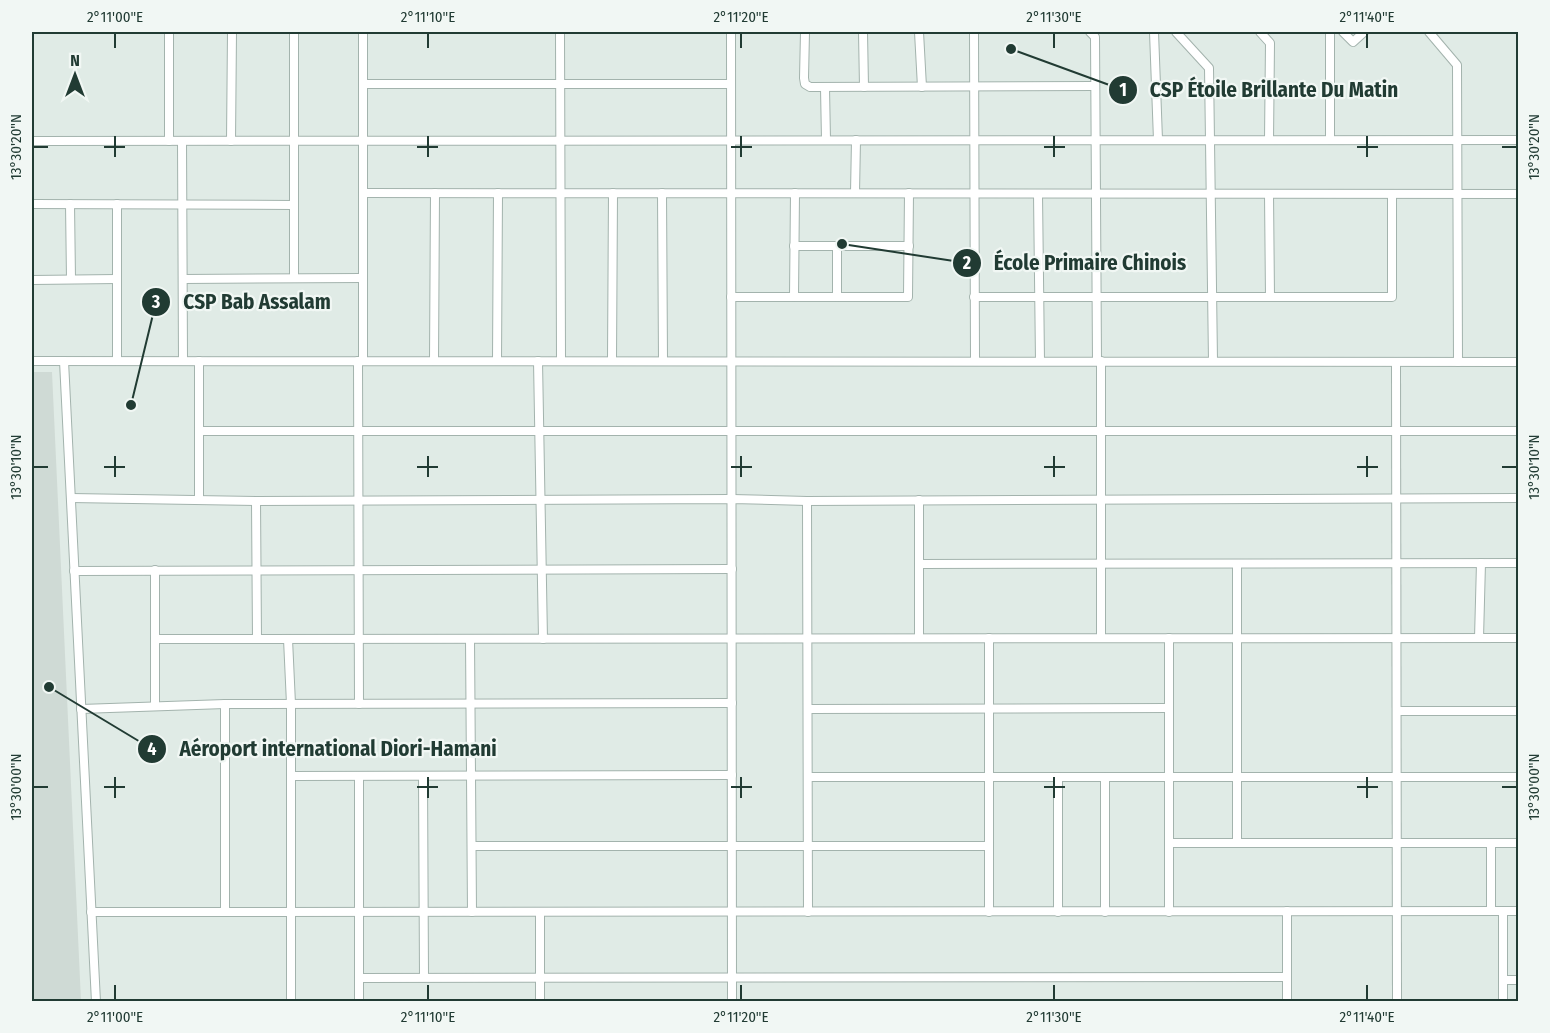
<svg xmlns="http://www.w3.org/2000/svg" width="1550" height="1033" font-family="'Fira Sans Condensed',sans-serif">
<style>
.built{fill:#cfdad5}
.lines{fill:none;stroke-linecap:round;stroke-linejoin:round}
.minor-casing{stroke:#a3b3ad;stroke-width:10}
.minor{stroke:#fff;stroke-width:8}
.ticks{fill:none;stroke:#213b33;stroke-width:2}
.leader{fill:none;stroke:#213b33;stroke-width:2}
.callout-dot{fill:#213b33;stroke:#f1f7f4;stroke-width:2}
.mark-label{font-size:18px;text-anchor:middle;font-weight:bold;fill:#fff}
.callout-label{font-size:21px;text-anchor:middle;font-weight:bold;fill:#213b33;stroke:#f1f7f4;stroke-width:4.5;stroke-linejoin:round;paint-order:stroke}
.neatline{fill:none;stroke:#213b33;stroke-width:2}
.ticks-label{font-size:15px;text-anchor:middle;fill:#213b33}
</style>
<rect width="100%" height="100%" fill="#e0ebe6"/>
<!-- built -->
<path class="built" d="M32,372H52L81,1001H32Z"/>
<g class="lines">
<!-- minor casing -->
<g class="minor-casing">
<g id="minor">
<path d="M363,32V361"/>
<path d="M560,32L561,361"/>
<path d="M731,32L732,1002"/>
<path d="M805,32L804,78L805,84L810,87L1095,86"/>
<path d="M863,32L864,87"/>
<path d="M919,32L922,87"/>
<path d="M974,32L975,361"/>
<path d="M1090,32L1095,37L1097,361"/>
<path d="M1154,32L1158,140"/>
<path d="M1176,32L1209,68L1213,361"/>
<path d="M1260,32L1270,43L1269,140"/>
<path d="M1330,32V140"/>
<path d="M1343,32L1353,42L1364,32"/>
<path d="M1429,32L1457,65L1458,362"/>
<path d="M363,84H731"/>
<path d="M825,88L826,140"/>
<path d="M32,141L1518,140"/>
<path d="M169,141V32"/>
<path d="M182,141L183,361"/>
<path d="M231,141L232,32"/>
<path d="M363,193L1518,194"/>
<path d="M662,193L663,360"/>
<path d="M855,193L856,140"/>
<path d="M1038,194L1040,361"/>
<path d="M1269,194L1270,297"/>
<path d="M32,204L294,205"/>
<path d="M70,204L71,279"/>
<path d="M794,246H909"/>
<path d="M294,278V32"/>
<path d="M183,279L363,278"/>
<path d="M32,280L117,279"/>
<path d="M731,297H908L909,193"/>
<path d="M794,297L795,193"/>
<path d="M837,297V246"/>
<path d="M974,297H1392V194"/>
<path d="M612,360L613,193"/>
<path d="M32,361L1518,362"/>
<path d="M64,361L96,1002"/>
<path d="M117,361V204"/>
<path d="M199,361V499"/>
<path d="M358,361L359,704"/>
<path d="M434,361L435,193"/>
<path d="M497,361L498,193"/>
<path d="M538,361L543,639"/>
<path d="M1101,361V638"/>
<path d="M1396,362L1397,1002"/>
<path d="M199,431H1518"/>
<path d="M71,498L256,501L732,499L807,501L1518,498"/>
<path d="M919,500V638"/>
<path d="M256,501L257,639"/>
<path d="M807,501L808,912"/>
<path d="M919,564L1518,563"/>
<path d="M1237,564V843"/>
<path d="M155,570V706"/>
<path d="M74,571L732,569"/>
<path d="M989,638V912"/>
<path d="M1169,638V912"/>
<path d="M1479,638L1481,563"/>
<path d="M155,639L1518,638"/>
<path d="M288,639L291,704V1002"/>
<path d="M470,639L472,912"/>
<path d="M225,704V912"/>
<path d="M81,709L225,704L732,703"/>
<path d="M808,709L1169,708"/>
<path d="M1397,711H1518"/>
<path d="M291,776L732,775"/>
<path d="M359,776V1002"/>
<path d="M423,776L424,977"/>
<path d="M808,777H1518"/>
<path d="M1058,777V912"/>
<path d="M1105,777V912"/>
<path d="M1169,843H1518"/>
<path d="M1491,843V911"/>
<path d="M472,846H989"/>
<path d="M1287,911V1002"/>
<path d="M91,912L1518,911"/>
<path d="M540,912V1002"/>
<path d="M359,978L1287,977"/>
<path d="M1503,980H1518"/>
<path d="M1503,1002V911"/>
</g>
</g>
<!-- minor -->
<use href="#minor" class="minor"/>
</g>
<!-- ticks -->
<path class="ticks" d="M115,33V48M428,33V48M741,33V48M1054,33V48M1367,33V48M115,136V157M428,136V157M741,136V157M1054,136V157M1367,136V157M33,147H48M104,147H125M417,147H438M731,147H752M1044,147H1065M1357,147H1378M1502,147H1517M115,456V477M428,456V477M741,456V477M1054,456V477M1367,456V477M33,467H48M104,467H125M417,467H438M731,467H752M1044,467H1065M1357,467H1378M1502,467H1517M115,777V798M428,777V798M741,777V798M1054,777V798M1367,777V798M33,787H48M104,787H125M417,787H438M731,787H752M1044,787H1065M1357,787H1378M1502,787H1517M115,985V1000M428,985V1000M741,985V1000M1054,985V1000M1367,985V1000"/>
<!-- callouts -->
<path class="leader" d="M1011 49L1123 90M842 244L967 263M131 405L156 302M49 687L152 749"/>
<g class="callout-dot">
<circle cx="1011" cy="49" r="6"/>
<circle cx="842" cy="244" r="6"/>
<circle cx="131" cy="405" r="6"/>
<circle cx="49" cy="687" r="6"/>
<circle cx="1123" cy="90" r="15"/>
<circle cx="967" cy="263" r="15"/>
<circle cx="156" cy="302" r="15"/>
<circle cx="152" cy="749" r="15"/>
</g>
<g class="mark-label">
<text x="1123" y="96">1</text>
<text x="967" y="269">2</text>
<text x="156" y="308">3</text>
<text x="152" y="755">4</text>
</g>
<g class="callout-label">
<text x="1274" y="97">CSP Étoile Brillante Du Matin</text>
<text x="1090" y="270">École Primaire Chinois</text>
<text x="257" y="309">CSP Bab Assalam</text>
<text x="338" y="756">Aéroport international Diori-Hamani</text>
</g>
<!-- border -->
<rect width="1550" height="1033" fill="none" stroke="#f1f7f4" stroke-width="66"/>
<!-- north arrow -->
<g transform="translate(75 75)" stroke="#f1f7f4" stroke-width="4.5" paint-order="stroke">
<path d="M0-4.5L10 22L0 15L-10 22Z" fill="#213b33"/>
<text y="-9" font-size="16" font-weight="bold" text-anchor="middle" fill="#213b33">N</text>
</g>
<rect x="33" y="33" width="1484" height="967" class="neatline"/>
<g class="ticks-label">
<text x="115" y="22">2°11'00"E</text>
<text x="428" y="22">2°11'10"E</text>
<text x="741" y="22">2°11'20"E</text>
<text x="1054" y="22">2°11'30"E</text>
<text x="1367" y="22">2°11'40"E</text>
<text transform="translate(16 147) rotate(-90)" y="5">13°30'20"N</text>
<text transform="translate(1534 147) rotate(-90)" y="5">13°30'20"N</text>
<text transform="translate(16 467) rotate(-90)" y="5">13°30'10"N</text>
<text transform="translate(1534 467) rotate(-90)" y="5">13°30'10"N</text>
<text transform="translate(16 787) rotate(-90)" y="5">13°30'00"N</text>
<text transform="translate(1534 787) rotate(-90)" y="5">13°30'00"N</text>
<text x="115" y="1022">2°11'00"E</text>
<text x="428" y="1022">2°11'10"E</text>
<text x="741" y="1022">2°11'20"E</text>
<text x="1054" y="1022">2°11'30"E</text>
<text x="1367" y="1022">2°11'40"E</text>
</g>
</svg>
